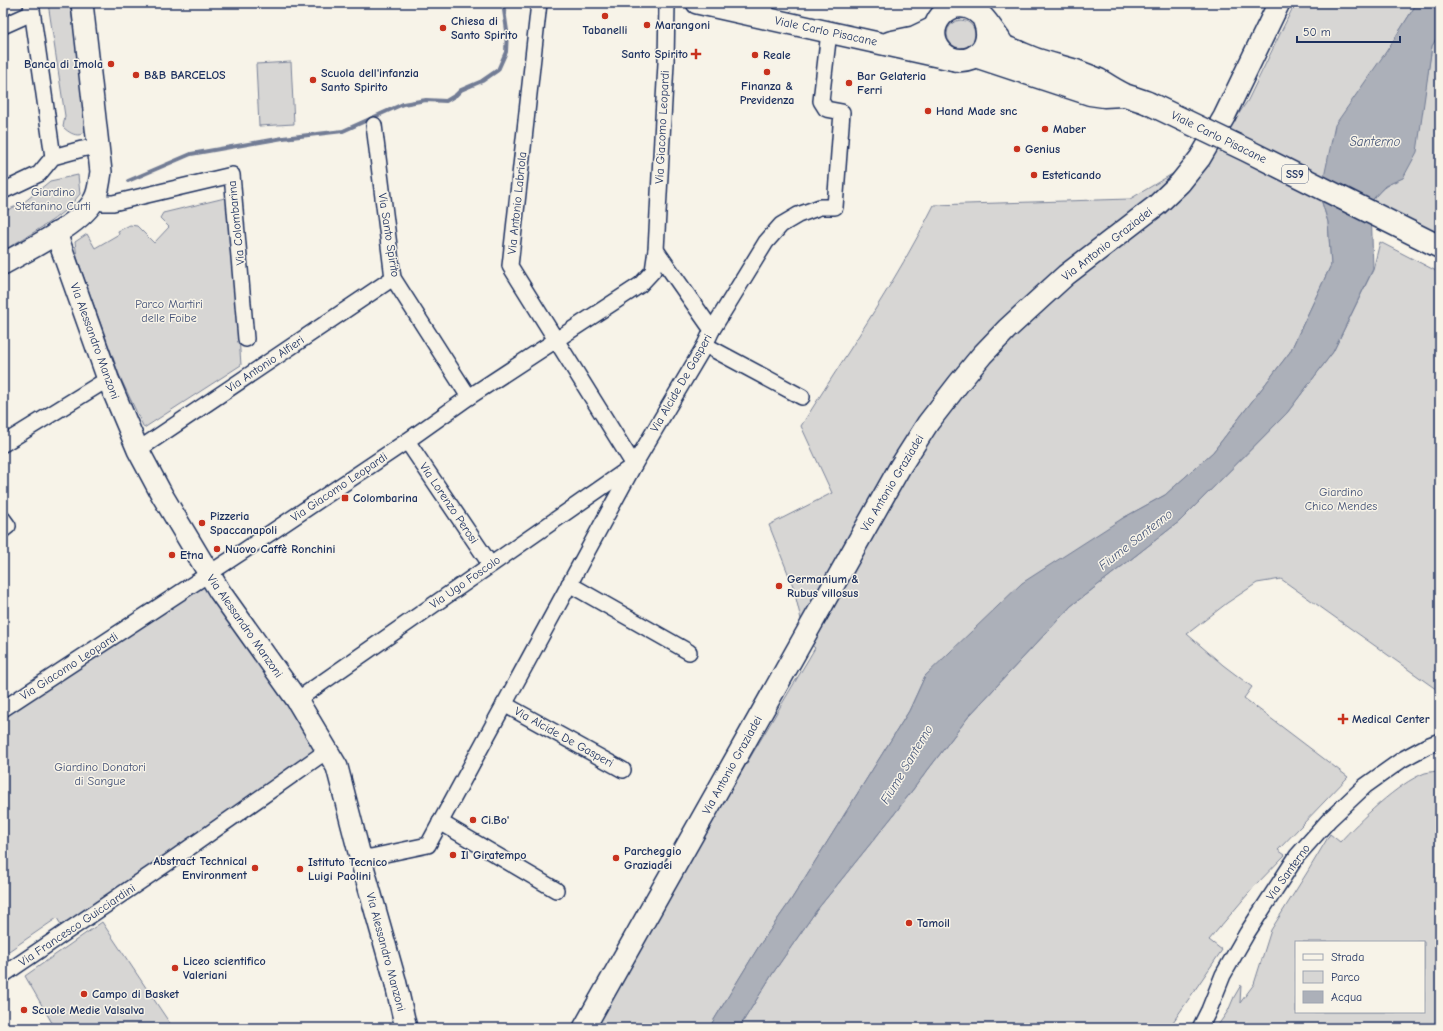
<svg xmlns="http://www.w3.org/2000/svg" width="1443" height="1031" font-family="'Comic Neue',sans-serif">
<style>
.green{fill:#d7d6d4;stroke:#798299;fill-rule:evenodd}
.water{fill:#acb0b9;stroke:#727c95}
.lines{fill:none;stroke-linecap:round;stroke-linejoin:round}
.stream{stroke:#727c95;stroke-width:4}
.street-casing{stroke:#1b2f5e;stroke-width:18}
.secondary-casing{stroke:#1b2f5e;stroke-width:24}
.primary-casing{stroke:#1b2f5e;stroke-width:25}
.street{stroke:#f7f3e8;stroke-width:15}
.secondary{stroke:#f7f3e8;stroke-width:21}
.primary{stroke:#f7f3e8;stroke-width:22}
.primary-bridge-casing{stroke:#1b2f5e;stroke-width:25;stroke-linecap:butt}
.primary-bridge{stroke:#f7f3e8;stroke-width:22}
.poi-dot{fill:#c8321e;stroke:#f7f3e8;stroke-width:1.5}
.labels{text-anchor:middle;stroke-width:3;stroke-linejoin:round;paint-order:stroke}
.shield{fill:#f7f3e8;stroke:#5d6a87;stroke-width:1}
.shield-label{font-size:11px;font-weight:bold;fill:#1b2f5e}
.poi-label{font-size:12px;font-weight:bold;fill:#1b2f5e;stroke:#f7f3e8;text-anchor:start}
.street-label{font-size:12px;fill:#1b2f5e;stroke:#f7f3e8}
.park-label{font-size:12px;fill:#415076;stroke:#f7f3e8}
.water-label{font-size:13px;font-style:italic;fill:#465679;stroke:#f7f3e8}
</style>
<rect width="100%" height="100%" fill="#f7f3e8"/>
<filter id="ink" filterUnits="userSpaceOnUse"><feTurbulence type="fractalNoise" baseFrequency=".025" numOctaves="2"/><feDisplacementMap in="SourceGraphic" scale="8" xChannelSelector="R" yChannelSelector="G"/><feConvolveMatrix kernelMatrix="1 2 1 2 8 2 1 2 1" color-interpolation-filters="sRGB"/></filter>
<g filter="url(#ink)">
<!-- green -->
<g class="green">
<path d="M48,3H70L87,121C87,139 74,138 63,127L65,116Z"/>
<path d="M1295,3H1417L1388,49L1320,196L1328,222L1331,265L1290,352L1213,452L1165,495L1123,518L925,676L909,711L791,900L759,946L709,1028H590L815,648L806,640L793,586L769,525L832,493L801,426C847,353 896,282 934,205L1130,199L1216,148L1248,100Z"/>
<circle cx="961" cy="34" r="14"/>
<path d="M1440,32V240L1371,205C1376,190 1389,184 1403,177L1424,97L1432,46Z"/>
<path d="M291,62L294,124L259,126L256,64Z"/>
<path d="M78,175L80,194C62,219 29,234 3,251V212L23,203L50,181Z"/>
<path d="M229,197L241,365L144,428L120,377L83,275L77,257L75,242L87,234L95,248L119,234L118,231L130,225L137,226L154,243L169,227L160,218L163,213Z"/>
<path d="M1380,242L1440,273V692L1281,579L1257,583L1227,603L1187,634L1223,665L1252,687L1244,698L1348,777L1278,850L1285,855L1253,888L1209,940L1222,950L1169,1028H739L773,973L816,911L892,817L969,716L1071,606L1180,521L1287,413L1333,352L1373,270Z"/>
<path d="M209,568L333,754L69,938L57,918L3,955V705Z"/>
<path d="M1440,771V1028H1216L1228,1011L1234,997L1241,985L1240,1003L1254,984L1271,930L1308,871L1330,834L1340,842C1359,821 1398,783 1425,773C1430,772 1435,771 1440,771ZM1296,942H1424V1012H1296Z"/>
<path d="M102,922L173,1028H55L25,976Z"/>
</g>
<!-- water -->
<path class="water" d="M1417,3H1440V32L1432,46L1417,152L1403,178L1385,186L1373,199L1371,205L1373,269L1333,352L1287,413L1180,521L1071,606L969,716L892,817L816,911L773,973L739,1028H709L759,946L791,900L909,711L925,676L1022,583L1123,518L1165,495L1213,452L1290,352L1331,265L1328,222L1320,196L1335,125L1388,49Z"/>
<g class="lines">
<!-- stream -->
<path class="stream" d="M128,181L191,154L283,138L343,131L403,104L426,100L446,101L456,95L461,90L482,81L498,70L506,52L507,31L503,3"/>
<!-- street casing -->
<g class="street-casing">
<g id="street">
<path d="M31,3L53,157"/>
<path d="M765,18L766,3"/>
<path d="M3,26L32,13"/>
<path d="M374,125L393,278L469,397"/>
<path d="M3,191L39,174L53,157L82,149L98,146"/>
<path d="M94,201L103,203H113L232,175L246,339"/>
<path d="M656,250L712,330"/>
<path d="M705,345L802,397"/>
<path d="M407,441L490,564"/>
<path d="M3,444L108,379"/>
<path d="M138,450L393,278"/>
<path d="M3,519L8,526L3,530"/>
<path d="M569,584L689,652"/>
<path d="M297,700L634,465L510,266L539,3"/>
<path d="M504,704L623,770"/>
<path d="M3,709L245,550L407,441L469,397L640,285L653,271L656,250L666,63L667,3"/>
<path d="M440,822L556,890"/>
<path d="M360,856L371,857L428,845L634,465L705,345L712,330L766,242L781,225L798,215L820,207H835L842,112L826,109L821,101L829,32"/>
<path d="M3,975L169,862L328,750"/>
<path d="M1200,1028L1209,1010L1223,975L1247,933L1297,856L1329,820L1365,786L1403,759L1427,746L1440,741"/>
</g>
</g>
<!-- secondary casing -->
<g class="secondary-casing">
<g id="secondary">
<path d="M697,3L955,60"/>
<path d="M890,42L914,37L935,27"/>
<path d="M56,233L108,379L138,450L162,495L220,592L297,700L337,767L360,856L395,980L406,1028"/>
<path d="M3,264C27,250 82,224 94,200C99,192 99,182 101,172L82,3"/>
<path d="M584,1028L900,467L928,423L959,383L982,355L1007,329L1066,275L1157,205L1180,183L1200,158L1224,117L1279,3"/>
</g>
</g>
<!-- primary casing -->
<g class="primary-casing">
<g id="primary">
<path d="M984,20C1000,59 949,75 936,43C929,24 946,2 967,7C982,11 990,27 999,39C1000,41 1002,44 1004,46C1008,49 1014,50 1018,52C1025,55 1031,58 1038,60C1050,64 1064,67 1076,71C1084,74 1092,77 1099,80C1107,85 1116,91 1125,95C1133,98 1141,100 1148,103"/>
<path d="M975,56L1090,94L1104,96L1122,95"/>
</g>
</g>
<!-- street -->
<use href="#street" class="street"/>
<!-- secondary -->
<use href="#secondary" class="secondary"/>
<!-- primary -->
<use href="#primary" class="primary"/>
<!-- primary-bridge casing -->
<g class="primary-bridge-casing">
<path id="primary-bridge" d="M1148,103L1246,150L1440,247"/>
</g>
<!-- primary-bridge -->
<use href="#primary-bridge" class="primary-bridge"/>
</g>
</g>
<!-- markers -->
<g class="poi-dot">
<circle cx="605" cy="16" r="4"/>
<circle cx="647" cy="25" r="4"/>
<circle cx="443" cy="28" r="4"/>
<path d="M694 48h4v4h4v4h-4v4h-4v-4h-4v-4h4z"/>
<circle cx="755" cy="55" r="4"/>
<circle cx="111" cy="64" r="4"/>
<circle cx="767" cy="72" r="4"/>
<circle cx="136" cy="75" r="4"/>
<circle cx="313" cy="80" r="4"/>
<circle cx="849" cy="83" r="4"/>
<circle cx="928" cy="111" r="4"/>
<circle cx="1045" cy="129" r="4"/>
<circle cx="1017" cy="149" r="4"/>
<circle cx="1034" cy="175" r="4"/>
<rect x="341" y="494" width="8" height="8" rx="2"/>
<circle cx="202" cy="523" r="4"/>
<circle cx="217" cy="549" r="4"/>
<circle cx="172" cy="555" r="4"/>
<circle cx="779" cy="586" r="4"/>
<path d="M1341 713h4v4h4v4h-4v4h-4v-4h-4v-4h4z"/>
<circle cx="473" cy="820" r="4"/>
<circle cx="453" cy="855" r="4"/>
<circle cx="616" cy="858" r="4"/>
<circle cx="255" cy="868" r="4"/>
<circle cx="300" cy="869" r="4"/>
<circle cx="909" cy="923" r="4"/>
<circle cx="175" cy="968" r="4"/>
<circle cx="84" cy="994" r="4"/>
<circle cx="24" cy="1010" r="4"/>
</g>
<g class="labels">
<!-- shield labels -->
<rect class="shield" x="1282" y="165" width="26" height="18" rx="3"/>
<g class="shield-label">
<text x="1295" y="178">SS9</text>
</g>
<!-- poi labels -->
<g class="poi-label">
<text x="451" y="25">Chiesa di<tspan x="451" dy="14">Santo Spirito</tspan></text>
<text x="655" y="29">Marangoni</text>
<text x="605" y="34" text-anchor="middle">Tabanelli</text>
<text x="688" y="58" text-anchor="end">Santo Spirito</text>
<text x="763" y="59">Reale</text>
<text x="103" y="68" text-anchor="end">Banca di Imola</text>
<text x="321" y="77">Scuola dell'infanzia<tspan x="321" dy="14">Santo Spirito</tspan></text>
<text x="144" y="79">B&amp;B BARCELOS</text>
<text x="857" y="80">Bar Gelateria<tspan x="857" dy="14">Ferri</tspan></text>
<text x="767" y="90" text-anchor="middle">Finanza &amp;<tspan x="767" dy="14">Previdenza</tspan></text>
<text x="936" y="115">Hand Made snc</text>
<text x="1053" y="133">Maber</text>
<text x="1025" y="153">Genius</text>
<text x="1042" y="179">Esteticando</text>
<text x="353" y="502">Colombarina</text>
<text x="210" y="520">Pizzeria<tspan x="210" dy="14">Spaccanapoli</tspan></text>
<text x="225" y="553">Nuovo Caffè Ronchini</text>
<text x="180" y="559">Etna</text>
<text x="787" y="583">Germanium &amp;<tspan x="787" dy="14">Rubus villosus</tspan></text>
<text x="1352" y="723">Medical Center</text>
<text x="481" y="824">Ci.Bo'</text>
<text x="624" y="855">Parcheggio<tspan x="624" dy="14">Graziadei</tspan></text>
<text x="461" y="859">Il Giratempo</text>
<text x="247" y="865" text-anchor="end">Abstract Technical<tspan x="247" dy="14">Environment</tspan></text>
<text x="308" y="866">Istituto Tecnico<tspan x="308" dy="14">Luigi Paolini</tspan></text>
<text x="917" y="927">Tamoil</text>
<text x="183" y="965">Liceo scientifico<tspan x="183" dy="14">Valeriani</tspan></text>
<text x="92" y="998">Campo di Basket</text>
<text x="32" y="1014">Scuole Medie Valsalva</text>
</g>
<!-- street labels -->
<g class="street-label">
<text transform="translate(826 31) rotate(12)" y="4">Viale Carlo Pisacane</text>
<text transform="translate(662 127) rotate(-87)" y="4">Via Giacomo Leopardi</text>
<text transform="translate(1219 137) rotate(26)" y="4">Viale Carlo Pisacane</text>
<text transform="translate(517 203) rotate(-84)" y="4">Via Antonio Labriola</text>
<text transform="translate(236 223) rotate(-96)" y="4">Via Colombarina</text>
<text transform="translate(389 235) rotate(81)" y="4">Via Santo Spirito</text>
<text transform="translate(1107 244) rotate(-38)" y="4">Via Antonio Graziadei</text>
<text transform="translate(95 341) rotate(70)" y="4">Via Alessandro Manzoni</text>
<text transform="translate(265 364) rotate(-34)" y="4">Via Antonio Alfieri</text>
<text transform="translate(681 383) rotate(-60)" y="4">Via Alcide De Gasperi</text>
<text transform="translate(892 483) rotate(-59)" y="4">Via Antonio Graziadei</text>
<text transform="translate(339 487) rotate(-34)" y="4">Via Giacomo Leopardi</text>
<text transform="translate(449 503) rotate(56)" y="4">Via Lorenzo Perosi</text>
<text transform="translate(465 582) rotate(-35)" y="4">Via Ugo Foscolo</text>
<text transform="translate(245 626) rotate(55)" y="4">Via Alessandro Manzoni</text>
<text transform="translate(69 666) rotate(-33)" y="4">Via Giacomo Leopardi</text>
<text transform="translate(564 737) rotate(29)" y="4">Via Alcide De Gasperi</text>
<text transform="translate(732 765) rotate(-61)" y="4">Via Antonio Graziadei</text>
<text transform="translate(1288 872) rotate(-54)" y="4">Via Santerno</text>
<text transform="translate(77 925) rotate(-34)" y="4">Via Francesco Guicciardini</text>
<text transform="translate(386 952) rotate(75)" y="4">Via Alessandro Manzoni</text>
</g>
<!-- park labels -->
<g class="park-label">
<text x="53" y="196">Giardino<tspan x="53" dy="14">Stefanino Curti</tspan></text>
<text x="169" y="308">Parco Martiri<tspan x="169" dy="14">delle Foibe</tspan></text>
<text x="1341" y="496">Giardino<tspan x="1341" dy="14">Chico Mendes</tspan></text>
<text x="100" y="771">Giardino Donatori<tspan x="100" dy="14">di Sangue</tspan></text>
</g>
<!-- water labels -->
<g class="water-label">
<text x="1375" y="146">Santerno</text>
<text transform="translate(1135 539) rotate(-38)" y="5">Fiume Santerno</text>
<text transform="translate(906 764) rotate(-59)" y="5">Fiume Santerno</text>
</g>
</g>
<!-- margin -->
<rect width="1443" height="1031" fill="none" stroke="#f7f3e8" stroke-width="16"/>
<rect x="8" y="8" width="1427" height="1015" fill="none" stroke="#1b2f5e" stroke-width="1.5" filter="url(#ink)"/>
<!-- legend -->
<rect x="1295" y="941" width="130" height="72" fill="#f7f3e8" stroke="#9fa5b1"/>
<rect x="1303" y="954" width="20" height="6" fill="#f7f3e8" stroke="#9fa5b1"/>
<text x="1331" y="961" font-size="12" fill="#1b2f5e">Strada</text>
<rect x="1303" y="971" width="20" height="12" fill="#d7d6d4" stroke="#9fa5b1"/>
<text x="1331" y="981" font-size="12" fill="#1b2f5e">Parco</text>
<rect x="1303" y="991" width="20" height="12" fill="#acb0b9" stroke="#9fa5b1"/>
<text x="1331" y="1001" font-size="12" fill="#1b2f5e">Acqua</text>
<!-- scale -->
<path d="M1297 36v6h103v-6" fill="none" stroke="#1b2f5e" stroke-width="2"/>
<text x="1303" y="36" font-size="12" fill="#1b2f5e" stroke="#f7f3e8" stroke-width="3" paint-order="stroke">50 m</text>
</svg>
